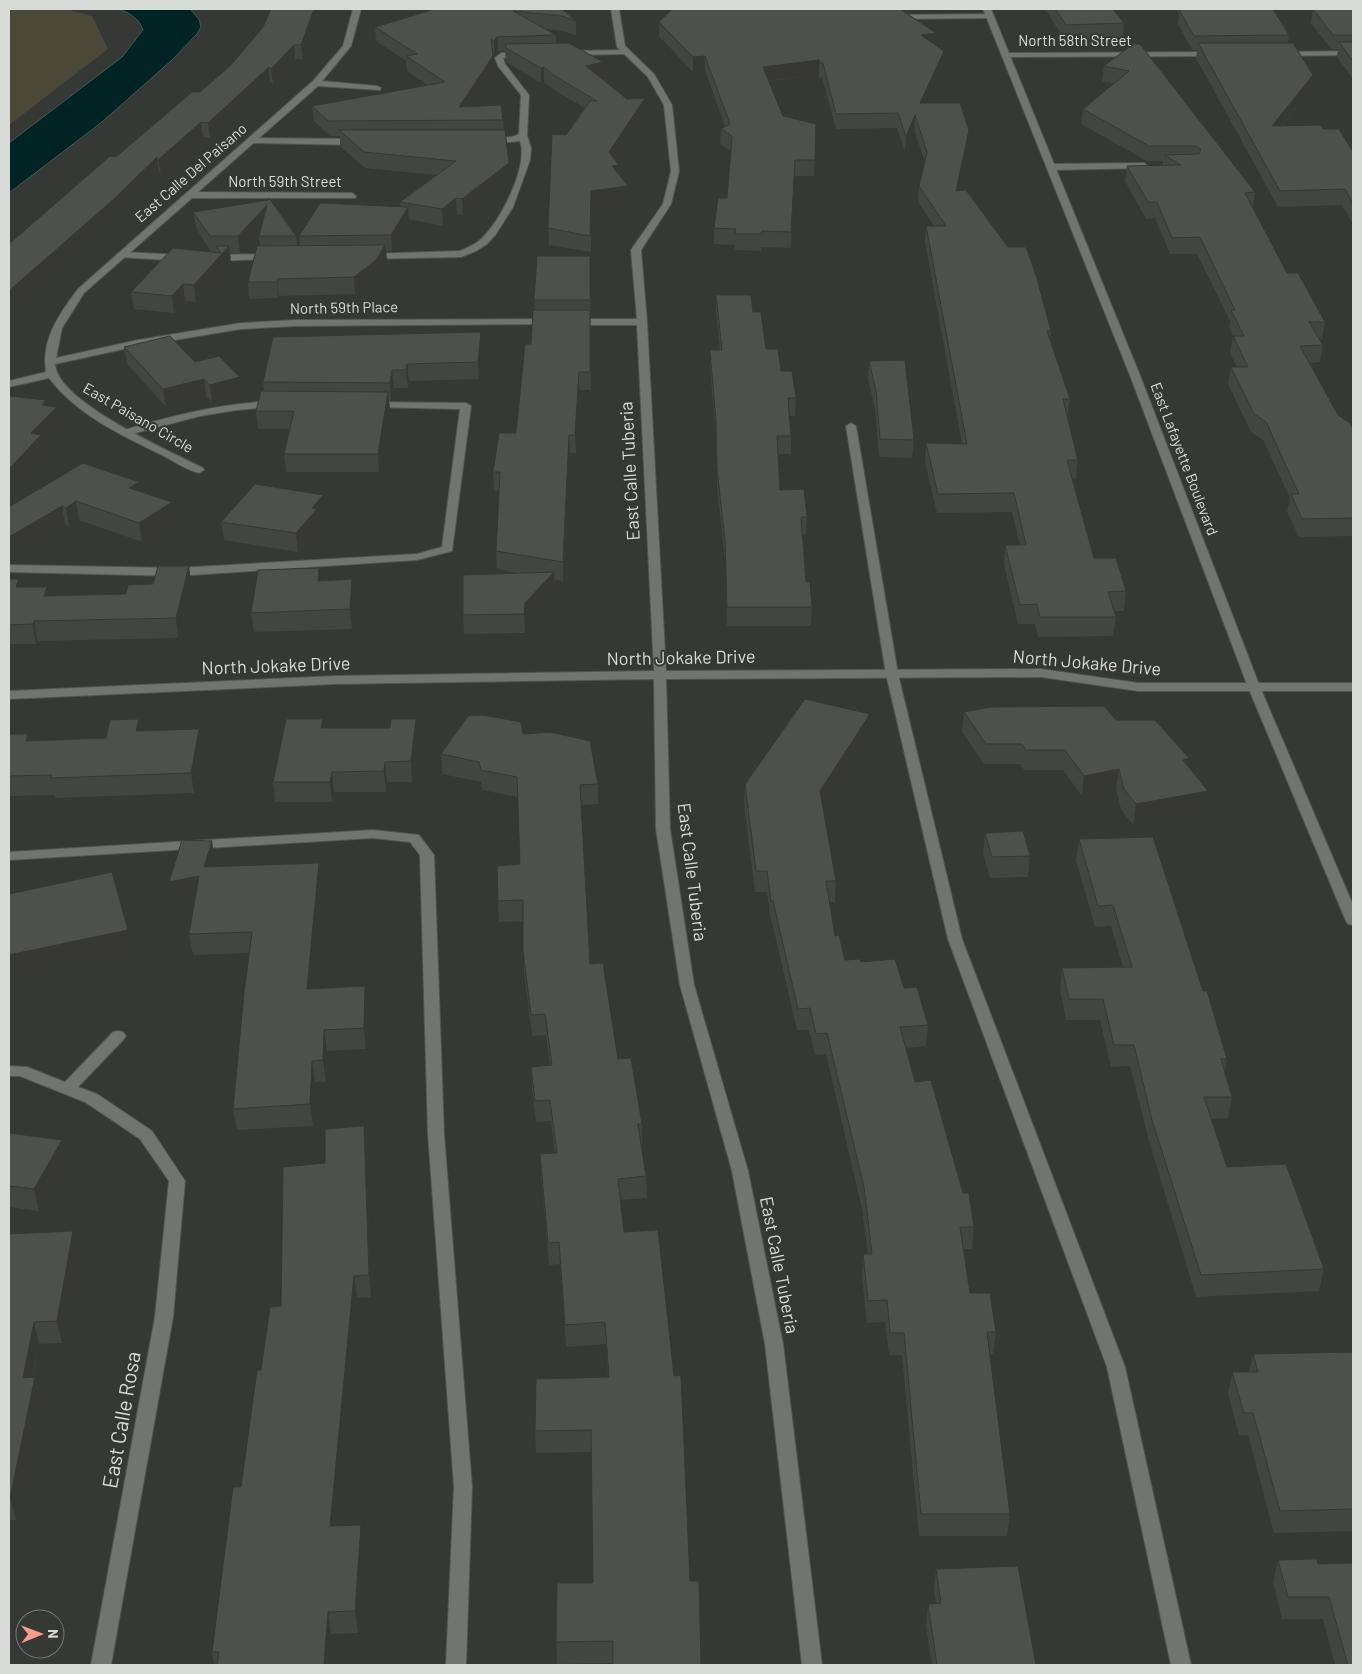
<svg xmlns="http://www.w3.org/2000/svg" width="1362" height="1674" font-family="Barlow,sans-serif">
<style>
.green{fill:#4a4938}
.water{fill:#002324;stroke:#415a5a}
.lines{fill:none;stroke-linecap:round;stroke-linejoin:round}
.service-casing{stroke:#525452;stroke-width:2}
.minor-casing{stroke:#525452;stroke-width:2}
.tertiary-casing{stroke:#525452;stroke-width:2}
.service{fill:#717572;fill-rule:evenodd}
.minor{fill:#717572;fill-rule:evenodd}
.tertiary{fill:#717572;fill-rule:evenodd}
.wall{fill:#434542}
.shaded-wall{fill:#373836}
.building{fill:#4e504d;stroke:#373836}
.labels{text-anchor:middle;stroke-width:4;stroke-linejoin:round;paint-order:stroke}
.far-street-label{font-size:15px;fill:#d9dbd9;stroke:#353835}
.street-label{font-size:18px;fill:#d9dbd9;stroke:#353835}
.near-street-label{font-size:21px;fill:#d9dbd9;stroke:#353835}
</style>
<rect width="100%" height="100%" fill="#353835"/>
<!-- green -->
<path class="green" d="M9,9H66L92,16L108,49L9,125Z"/>
<!-- water -->
<path class="water" d="M118,9H190L199,19L201,27L197,34L172,60L102,122L9,193V143L122,57L143,30C139,18 130,13 118,9Z"/>
<g class="lines">
<!-- service casing -->
<g class="service-casing">
<g id="service">
<path d="M626,50L630,52L629,54L567,55L563,53L567,51Z"/>
<path d="M523,52L527,54L526,56L503,58L505,64L529,95L527,135L531,148L530,160L513,207L496,234L487,244L476,251L461,257L364,259V255L367,254L460,251C467,248 474,245 480,240C500,223 529,166 520,141L488,144L484,141C494,134 508,141 519,134L521,95L498,66L495,58L501,53Z"/>
<path d="M251,138L359,139L363,142L359,145L248,143V139Z"/>
<path d="M122,252L183,255L188,258L183,261L119,257V253Z"/>
<path d="M271,254L276,257L274,259L212,261L207,258L212,255Z"/>
<path d="M275,401L279,402L280,404L279,406L237,410L200,416L128,435L123,432L124,430C174,415 223,403 275,401Z"/>
<path d="M371,402L466,403L471,406L452,551L417,560L177,576L9,572V565L177,568L417,554L442,547L460,409L367,407L366,405Z"/>
<path d="M851,423L856,426L898,674L962,939L1125,1367L1191,1665H1171L1107,1367L948,939L886,674L846,426Z"/>
<path d="M373,830L419,835L434,855L444,1134L472,1487L466,1665H446L454,1487L428,1134L420,855L410,842L373,838L9,860V852Z"/>
</g>
</g>
<!-- minor casing -->
<g class="minor-casing">
<g id="minor">
<path d="M353,9H361L351,46L322,81L377,86L381,88L380,90L318,86L198,192L352,193L356,196L355,198H192L84,293L62,328L56,358L138,340L241,323L296,320L551,319L554,320V324L296,326L241,329L138,346L55,364C57,402 170,451 203,468L204,470L199,473C187,470 175,462 164,456C123,436 77,415 49,378L9,387V381L46,372C41,340 59,314 78,289L313,81L343,46Z"/>
<path d="M611,9H619L625,46L654,74L672,105L679,171L671,204L641,250L647,322L666,671L1041,669L1138,683H1353V691H1138L1041,677L666,679L670,829L694,985L748,1171L783,1344L822,1665H802L765,1344L732,1171L680,985L656,829L654,679L335,684L9,699V691L335,676L654,671L637,325H572L567,322L572,319H637L631,250L663,204L671,171L664,105L648,77L617,47Z"/>
<path d="M990,14L994,16L993,18L893,19L889,17L893,15Z"/>
<path d="M1353,51V55L1282,56L1278,54L1282,52Z"/>
<path d="M1215,52H1218V56L1006,57L1002,55L1006,53Z"/>
<path d="M1144,163L1148,166L1147,168L1050,170L1046,167L1050,164Z"/>
<path d="M118,1031L123,1032L126,1036L123,1040L78,1087L97,1094L152,1131L185,1181L173,1317L111,1665H91L155,1317L169,1181L140,1139L85,1102L20,1076H9V1066L27,1067L65,1082L113,1032Z"/>
</g>
</g>
<!-- tertiary casing -->
<g class="tertiary-casing">
<path id="tertiary" d="M983,9H991L1141,378L1260,687L1353,905V925L1348,924L1346,921L1248,687L1131,378Z"/>
</g>
<!-- service -->
<use href="#service" class="service"/>
<!-- minor -->
<use href="#minor" class="minor"/>
<!-- tertiary -->
<use href="#tertiary" class="tertiary"/>
</g>
<!-- wall -->
<g class="wall">
<path d="M320,9L303,60L295,59L273,84L270,82L210,138L203,137L161,175L159,172L116,215L9,310V244L116,157L200,92L231,65Z"/>
<path d="M435,9H562L576,21V35L562,31L544,29L556,35V43L603,62V77H600L627,99L645,98V114L615,159L619,165L620,176L628,202L591,207V252L549,245L548,228L566,135L585,108L554,90L544,82L541,83L506,62L505,51H498L494,55L493,54L494,71L470,106L503,120L504,130L509,163V179L463,215L457,214L443,226L408,219L409,224L392,251H386L387,261L378,276L355,294L279,296L278,298L249,299L248,282L260,246L259,236L261,230L240,253H230L231,263L196,302L185,301L174,313L134,309L131,292L211,252L196,228L193,212L296,236L297,246H300L299,236L401,207L400,202L437,175L365,168L340,146V136H330L314,121L312,106L428,85L407,71L406,61L376,41L375,27Z"/>
<path d="M1046,9H1113L1124,23L1123,37L1065,40L1050,17Z"/>
<path d="M1176,9H1273L1289,35L1288,43L1313,75L1311,89L1282,126L1323,129L1353,152V224L1342,205L1278,207L1196,58L1197,50H1192L1178,24L1179,14Z"/>
<path d="M1313,9H1353V79L1337,57L1338,49H1331L1311,23Z"/>
<path d="M659,22L935,45L944,51L943,65L926,103L968,146L958,191L1051,331L1050,340L1070,399L1067,417L1078,460L1076,478H1072L1094,558L1126,591L1124,611H1114L1116,617L1113,636L1038,637L1035,624H1018L1004,564L1005,545H1020L1012,512L937,513L925,462L926,443L962,444L925,242L926,226H934L918,202L919,186L925,162L914,130L905,152L897,128L836,129L822,77L819,78V75L768,81L783,116L816,124L814,176H794L791,248L761,247V251L735,250V245L714,244V228L727,198L731,151L720,144L721,129L725,127L705,70L693,72L659,36Z"/>
<path d="M1133,44L1255,192L1253,207L1287,273L1325,322L1322,339H1319L1323,345L1320,362L1310,363L1338,415L1353,429V536L1299,537L1287,512L1290,498L1263,440L1251,432L1228,384L1231,367H1237L1230,353L1233,336L1229,327L1230,321L1197,254H1170L1155,218L1146,219L1125,181L1127,166L1163,165V161H1147L1081,124L1083,109L1114,83L1102,81L1104,66Z"/>
<path d="M590,272L591,390H579L576,453H570L563,581L555,580V591L526,622L525,633L464,634L463,615L517,573L497,569L496,551L499,491H494L493,472L516,433L531,344L535,310L534,300Z"/>
<path d="M716,295L753,312L766,349L781,371L796,398L795,416H789L791,436V454H778L780,490L807,517L806,535L802,536L806,582L812,607L811,626H727L725,560L717,487L716,438L710,367V350H720L716,312Z"/>
<path d="M124,347L195,362L242,395L212,402L206,396L166,407L127,364Z"/>
<path d="M482,349L479,379L409,381L408,388H394L391,401H389L390,410L379,472H286L284,454L290,429H258L256,411L264,391L263,382Z"/>
<path d="M869,361L914,440L912,458L879,457L875,409L868,379Z"/>
<path d="M139,482L140,491L172,502L175,520L142,542L79,520L69,526L65,525L9,558V507Z"/>
<path d="M324,513L318,521L319,527L298,552L224,540L221,522Z"/>
<path d="M189,566L191,585L178,638L37,641L36,644H9V579H19L20,587L49,596L126,594L153,584Z"/>
<path d="M354,599L352,629L254,632L251,613Z"/>
<path d="M964,712L1116,720L1188,766L1205,811L1133,825L1121,809L1116,789L1082,796L1063,770H1024L1020,764H984L962,732Z"/>
<path d="M139,719L141,731L199,729L202,749L194,793L55,798V795L9,796V734L30,741L106,738Z"/>
<path d="M324,728L418,739L412,782H387L386,792H334L332,802H275L273,782Z"/>
<path d="M523,734L598,784V804L581,805L590,964L618,1059L642,1124V1146L646,1176L647,1198L621,1200L613,1663L557,1664L556,1642L593,1583L592,1452L536,1453L535,1431L608,1377L606,1344L566,1347L560,1264L549,1265L541,1176L540,1154L555,1153L551,1121L536,1122L532,1088L531,1067L550,1065L546,1035L532,1036L524,971L523,921L499,922L498,901L520,864L518,797L482,790L481,782L442,774L441,754Z"/>
<path d="M868,734L822,805L836,881L835,902H829L835,936L845,960L861,962L904,988L928,1025L926,1046L905,1048L915,1082L963,1193L974,1227L972,1249H964L970,1293L996,1332L993,1354H990L1010,1514L1007,1536H919L902,1355H889L885,1322L867,1323L862,1276L863,1254H868L862,1209L826,1054L815,1055L809,1030H797L772,922H771L767,892H755L744,805L745,784Z"/>
<path d="M985,833L1030,856L1028,877L990,878L983,853Z"/>
<path d="M1079,839L1203,991L1227,1059L1225,1071L1232,1097L1228,1118L1211,1119L1227,1167L1324,1269L1319,1291L1196,1297L1149,1141L1130,1066L1111,1067L1100,1020H1066L1060,989L1062,968L1123,967L1111,926L1095,927L1076,860Z"/>
<path d="M215,861L213,867L319,863L322,884L312,989L367,1007L366,1049L327,1051L326,1082H315L313,1126L237,1130L233,1109L249,953L193,955L189,934L195,898L172,903L169,882Z"/>
<path d="M364,1126L366,1147L371,1297L357,1298L335,1525L364,1547L358,1633L331,1634L329,1665H214L212,1652L261,1370L325,1163Z"/>
<path d="M9,1133L62,1140L66,1161L39,1211L9,1207Z"/>
<path d="M9,1234L78,1253L62,1343L39,1344L33,1378L35,1377L41,1400L16,1520H9Z"/>
<path d="M1253,1354H1353V1531L1274,1533L1248,1435H1239L1228,1394L1232,1372H1249Z"/>
<path d="M1317,1559L1353,1665H1335L1323,1619H1282L1273,1582L1278,1560Z"/>
<path d="M936,1569L1036,1665H932L926,1626L928,1604L936,1603L934,1591Z"/>
</g>
<!-- shaded-wall -->
<g class="shaded-wall">
<path d="M314,9H320L303,60L301,45Z"/>
<path d="M936,33L935,48L921,35Z"/>
<path d="M497,37L498,51L494,55V41Z"/>
<path d="M294,45L295,59L273,84L271,69Z"/>
<path d="M944,51L943,65L920,118V103Z"/>
<path d="M493,56L494,71L461,120L459,107Z"/>
<path d="M705,56V70L693,72V57Z"/>
<path d="M819,60V75L763,81V67Z"/>
<path d="M603,62V77L586,80V66Z"/>
<path d="M269,67L270,82L210,138L208,123Z"/>
<path d="M544,67V82L541,83V68Z"/>
<path d="M1313,75L1311,89L1269,141L1272,126Z"/>
<path d="M645,98V114L609,168V152Z"/>
<path d="M915,115L914,130L905,152L906,137Z"/>
<path d="M201,122L203,137L161,175L158,160Z"/>
<path d="M969,130L968,146L955,207L956,191Z"/>
<path d="M157,157L159,172L116,215L9,310V291Z"/>
<path d="M509,163V179L463,215L462,199Z"/>
<path d="M619,165L620,181L612,166Z"/>
<path d="M628,186V202L591,207V252V191Z"/>
<path d="M456,198L457,214L443,226L442,209Z"/>
<path d="M267,205L269,221L240,253L238,236Z"/>
<path d="M408,207L409,224L392,251L391,235Z"/>
<path d="M385,245L387,261L378,276L355,294L354,277Z"/>
<path d="M229,246L231,263L196,302L194,285Z"/>
<path d="M277,279L279,296L278,298L277,282Z"/>
<path d="M183,284L185,301L174,313L172,296Z"/>
<path d="M481,332L482,349L479,379L478,362Z"/>
<path d="M407,364L409,381L408,388L406,370Z"/>
<path d="M392,370L394,388L391,401L390,383Z"/>
<path d="M579,372V390L576,453L575,435Z"/>
<path d="M240,377L242,395L212,402L210,385Z"/>
<path d="M204,379L206,396L166,407L163,389Z"/>
<path d="M388,392L390,410L379,472L378,454Z"/>
<path d="M46,400L48,416L57,407L60,424L42,443L44,453L9,491V469L31,433L42,405Z"/>
<path d="M569,435L570,453L563,581V562Z"/>
<path d="M139,482L142,500L129,488Z"/>
<path d="M323,495L324,513L318,521L319,527L298,552L296,533L312,508Z"/>
<path d="M76,501L79,520L69,526L66,508Z"/>
<path d="M172,502L175,520L142,542L139,523Z"/>
<path d="M62,506L65,525L9,558V537Z"/>
<path d="M189,566L191,585L178,638L176,618Z"/>
<path d="M319,568L321,587L318,581Z"/>
<path d="M554,572L555,591L526,622L525,633L524,614L525,603Z"/>
<path d="M19,579L22,598L16,587Z"/>
<path d="M352,579L354,599L352,629L350,609Z"/>
<path d="M47,587L51,606L44,596Z"/>
<path d="M34,621L37,641L36,644L33,624Z"/>
<path d="M870,714L868,734L819,811L820,791Z"/>
<path d="M139,719L142,739L136,731Z"/>
<path d="M323,719L325,739L321,728Z"/>
<path d="M416,719L418,739L412,782L411,761Z"/>
<path d="M199,729L202,749L194,793L191,773Z"/>
<path d="M28,734L32,754L26,741Z"/>
<path d="M1189,758L1186,779L1183,760Z"/>
<path d="M385,762L387,782L386,792L384,771Z"/>
<path d="M1119,769L1116,789L1082,796L1084,776Z"/>
<path d="M332,772L334,792L332,802L330,782Z"/>
<path d="M1208,791L1205,811L1133,825L1136,804Z"/>
<path d="M212,841L215,861L207,888L204,867Z"/>
<path d="M319,863L322,884L310,1010L307,989Z"/>
<path d="M199,876L202,896L172,903L169,882Z"/>
<path d="M128,930L132,950L9,977V955Z"/>
<path d="M365,986L367,1007L366,1049L364,1028Z"/>
<path d="M324,1030L327,1051L326,1082L323,1060Z"/>
<path d="M312,1061L315,1082L313,1126L310,1104Z"/>
<path d="M364,1126L366,1147L371,1297L369,1275Z"/>
<path d="M62,1140L66,1161L39,1211L34,1189Z"/>
<path d="M73,1231L78,1253L62,1343L57,1321Z"/>
<path d="M354,1276L357,1298L333,1548L330,1526Z"/>
<path d="M34,1322L39,1344L28,1400L23,1378Z"/>
<path d="M35,1377L41,1400L16,1520L10,1498Z"/>
<path d="M361,1525L364,1547L358,1633L355,1611Z"/>
<path d="M328,1612L331,1634L329,1665H324Z"/>
</g>
<!-- building -->
<g class="building">
<path d="M271,9H314L301,45H294L271,69L269,67L208,123L201,122L158,160L157,157L114,199L9,291V244L110,156L116,157L192,92H200L231,65L263,27Z"/>
<path d="M435,9H562L576,21L562,16L513,11L556,35L497,37L494,41L491,39L493,56L459,107L501,105L503,120L328,121L312,106L445,82L406,56L417,54L375,27Z"/>
<path d="M672,9H900L936,33L921,35L944,51L920,103H960L969,130L956,191L966,190L1008,247H1026L1036,275L1051,331H1047L1070,399H1063L1078,460H1067L1094,558H1116L1126,591L1108,592L1116,617H1040L1037,604L1020,605L1005,545H1026L1014,493L938,494L926,443L967,444L926,226H946L919,186L927,152L915,115L906,137L898,113L836,114L823,63H820L819,60L763,67L783,116L816,124L815,160H795L791,232L762,231L761,234H735L736,229L714,228L718,198H727L732,136L721,129L730,124L705,56L693,57L659,22Z"/>
<path d="M1055,9H1113L1124,23L1066,25Z"/>
<path d="M1186,9H1273L1289,35L1194,36L1179,10L1187,9Z"/>
<path d="M1313,9H1353V35H1333Z"/>
<path d="M1339,42H1353V61Z"/>
<path d="M569,43L603,62L586,66L627,99L645,98L609,152L619,165L612,166L628,186L591,191L590,236L548,228L552,134L566,135L590,101H597L553,75L544,67L541,68L506,48L505,44Z"/>
<path d="M1198,43H1293L1313,75L1272,126L1321,125L1323,129H1339L1353,152V204L1345,189L1280,191Z"/>
<path d="M1133,44H1140L1255,192L1245,193L1287,273H1298L1325,322H1309L1323,345L1300,346L1338,415L1350,423L1353,429V518L1302,519L1291,494H1299L1266,422L1254,414L1231,367H1248L1233,336H1244L1231,310H1235L1200,237L1172,238L1157,202H1148L1127,166L1181,165L1164,155L1199,154L1201,149L1196,146H1149L1083,109L1129,71L1104,66Z"/>
<path d="M339,130H505L509,163L462,199L456,198L442,209L400,202L456,161L364,152Z"/>
<path d="M269,198L296,236H259L267,205L238,236H210L193,212L268,200Z"/>
<path d="M320,203L408,207L391,235L299,236Z"/>
<path d="M385,245L376,260L354,277L277,279V282H248L257,246Z"/>
<path d="M216,246H229L194,285L183,284L172,296L131,292L173,248L221,253Z"/>
<path d="M537,256H590V300H534Z"/>
<path d="M716,295H751L753,312H761L766,349H778L781,371H792L796,398H788L791,436H777L780,490L804,489L807,517H801L806,582H810L812,607H727L725,541L717,469L716,421L710,350H722Z"/>
<path d="M533,310H590V372H579L575,435H569L563,562L496,551L500,472H493L499,433H516L525,344H531Z"/>
<path d="M481,332L478,362L407,364L406,370H392L390,383L263,382L273,337Z"/>
<path d="M170,336L195,362L219,356L240,377L210,385L204,379L163,389L124,347Z"/>
<path d="M905,360L914,440L880,439L876,391L869,361Z"/>
<path d="M261,391L388,392L378,454H284L294,411H256Z"/>
<path d="M9,396L46,400L42,405L57,407L31,433L41,435L9,469Z"/>
<path d="M83,463L139,482L129,488L172,502L139,523L76,501L66,508L62,506L9,537V507Z"/>
<path d="M255,484L323,495L312,508L317,509L296,533L221,522Z"/>
<path d="M158,566H189L176,618L34,621L33,624L9,625V579H19L16,587H47L44,596L126,594L128,585L153,584Z"/>
<path d="M319,568L318,581L352,579L350,609L251,613L258,570Z"/>
<path d="M554,572L525,603L524,614L463,615V575Z"/>
<path d="M805,699L870,714L820,791L836,881H826L835,936L839,935L845,960L860,959L861,962L895,959L904,988L917,987L928,1025L900,1027L915,1082L931,1080L963,1193H969L974,1227H960L970,1293H990L996,1332H987L1010,1514H921L904,1333H890L887,1300L868,1301L863,1254H872L864,1187L827,1033L816,1034L810,1008L798,1009L773,901H771L767,871H756L745,784Z"/>
<path d="M1104,706L1116,720H1155L1189,758L1183,760L1208,791L1136,804L1124,789L1119,769L1084,776L1065,750H1026L1022,744H986L964,712L991,707Z"/>
<path d="M483,715L521,722L523,734L550,732L590,741L598,784L580,785L590,964L603,963L618,1059L631,1058L642,1124H638L646,1176L618,1179L624,1232L658,1230L674,1376L681,1375L690,1581H699L701,1665H613V1641L556,1642L557,1583H593L591,1430L535,1431L536,1379L609,1377L605,1322L565,1325L559,1242L548,1243L540,1154L557,1153L550,1100L535,1101L531,1067L552,1065L545,1014L531,1015L523,950V900L498,901L497,866L520,864L517,777L481,770L479,762L441,754L468,716Z"/>
<path d="M139,719L136,731L199,729L191,773L51,778L52,775L9,776V734H28L26,741L106,738L110,720Z"/>
<path d="M286,719H323L321,728H390L391,719H416L411,761L385,762L384,771L332,772L330,782H273Z"/>
<path d="M1023,831L1030,856L992,857L985,833Z"/>
<path d="M1153,837L1203,991H1207L1227,1059H1221L1232,1097H1204L1227,1167L1286,1164L1324,1269L1201,1275L1152,1120L1134,1045H1114L1103,999H1069L1062,968L1132,967L1113,905L1098,906L1079,839Z"/>
<path d="M182,840L212,841L204,867L319,863L307,989L365,986L364,1028L324,1030L323,1060L312,1061L310,1104L233,1109L244,993L252,932L189,934L199,876L169,882Z"/>
<path d="M112,872L128,930L9,955V894Z"/>
<path d="M364,1126L369,1275L354,1276L330,1526L361,1525L355,1611L328,1612L324,1665H217L219,1652H212L233,1487H241L257,1370H261L270,1307L281,1306L283,1167L325,1163V1129Z"/>
<path d="M9,1133L62,1140L34,1189L9,1186Z"/>
<path d="M73,1231L57,1321L34,1322L23,1378L35,1377L10,1498H9V1234Z"/>
<path d="M1353,1352V1509L1280,1511L1253,1413H1244L1232,1372H1258L1253,1354Z"/>
<path d="M1317,1559L1318,1564L1353,1563V1665H1322H1348L1329,1597H1288L1278,1560Z"/>
<path d="M1018,1566L1036,1665H937L928,1604L941,1603L936,1569Z"/>
</g>
<g class="labels">
<!-- far-street labels -->
<g class="far-street-label">
<text x="1075" y="46">North 58th Street</text>
<text transform="translate(191 173) rotate(-41)" y="5">East Calle Del Paisano</text>
<text x="285" y="187">North 59th Street</text>
<text transform="translate(344 308) rotate(-1)" y="5">North 59th Place</text>
<text transform="translate(138 418) rotate(30)" y="5">East Paisano Circle</text>
<text transform="translate(1184 459) rotate(69)" y="5">East Lafayette Boulevard</text>
</g>
<!-- street labels -->
<g class="street-label">
<text transform="translate(630 471) rotate(-93)" y="6">East Calle Tuberia</text>
<text transform="translate(681 658) rotate(-1)" y="6">North Jokake Drive</text>
<text transform="translate(1087 663) rotate(5)" y="6">North Jokake Drive</text>
<text transform="translate(276 666) rotate(-2)" y="6">North Jokake Drive</text>
<text transform="translate(692 872) rotate(83)" y="6">East Calle Tuberia</text>
<text transform="translate(779 1265) rotate(79)" y="6">East Calle Tuberia</text>
</g>
<!-- near-street labels -->
<g class="near-street-label">
<text transform="translate(122 1420) rotate(-80)" y="7">East Calle Rosa</text>
</g>
</g>
<!-- border -->
<rect width="1362" height="1674" fill="none" stroke="#d9dbd9" stroke-width="20"/>
<!-- north arrow -->
<g transform="translate(40 1634) rotate(89)"><circle r="24" fill="#353835" stroke="#777977"/>
<path d="M0-4L9 19L0 12L-9 19Z" fill="#f49d8b"/>
<text y="-8" font-size="14" font-weight="bold" text-anchor="middle" fill="#d9dbd9">N</text>
</g>
</svg>
